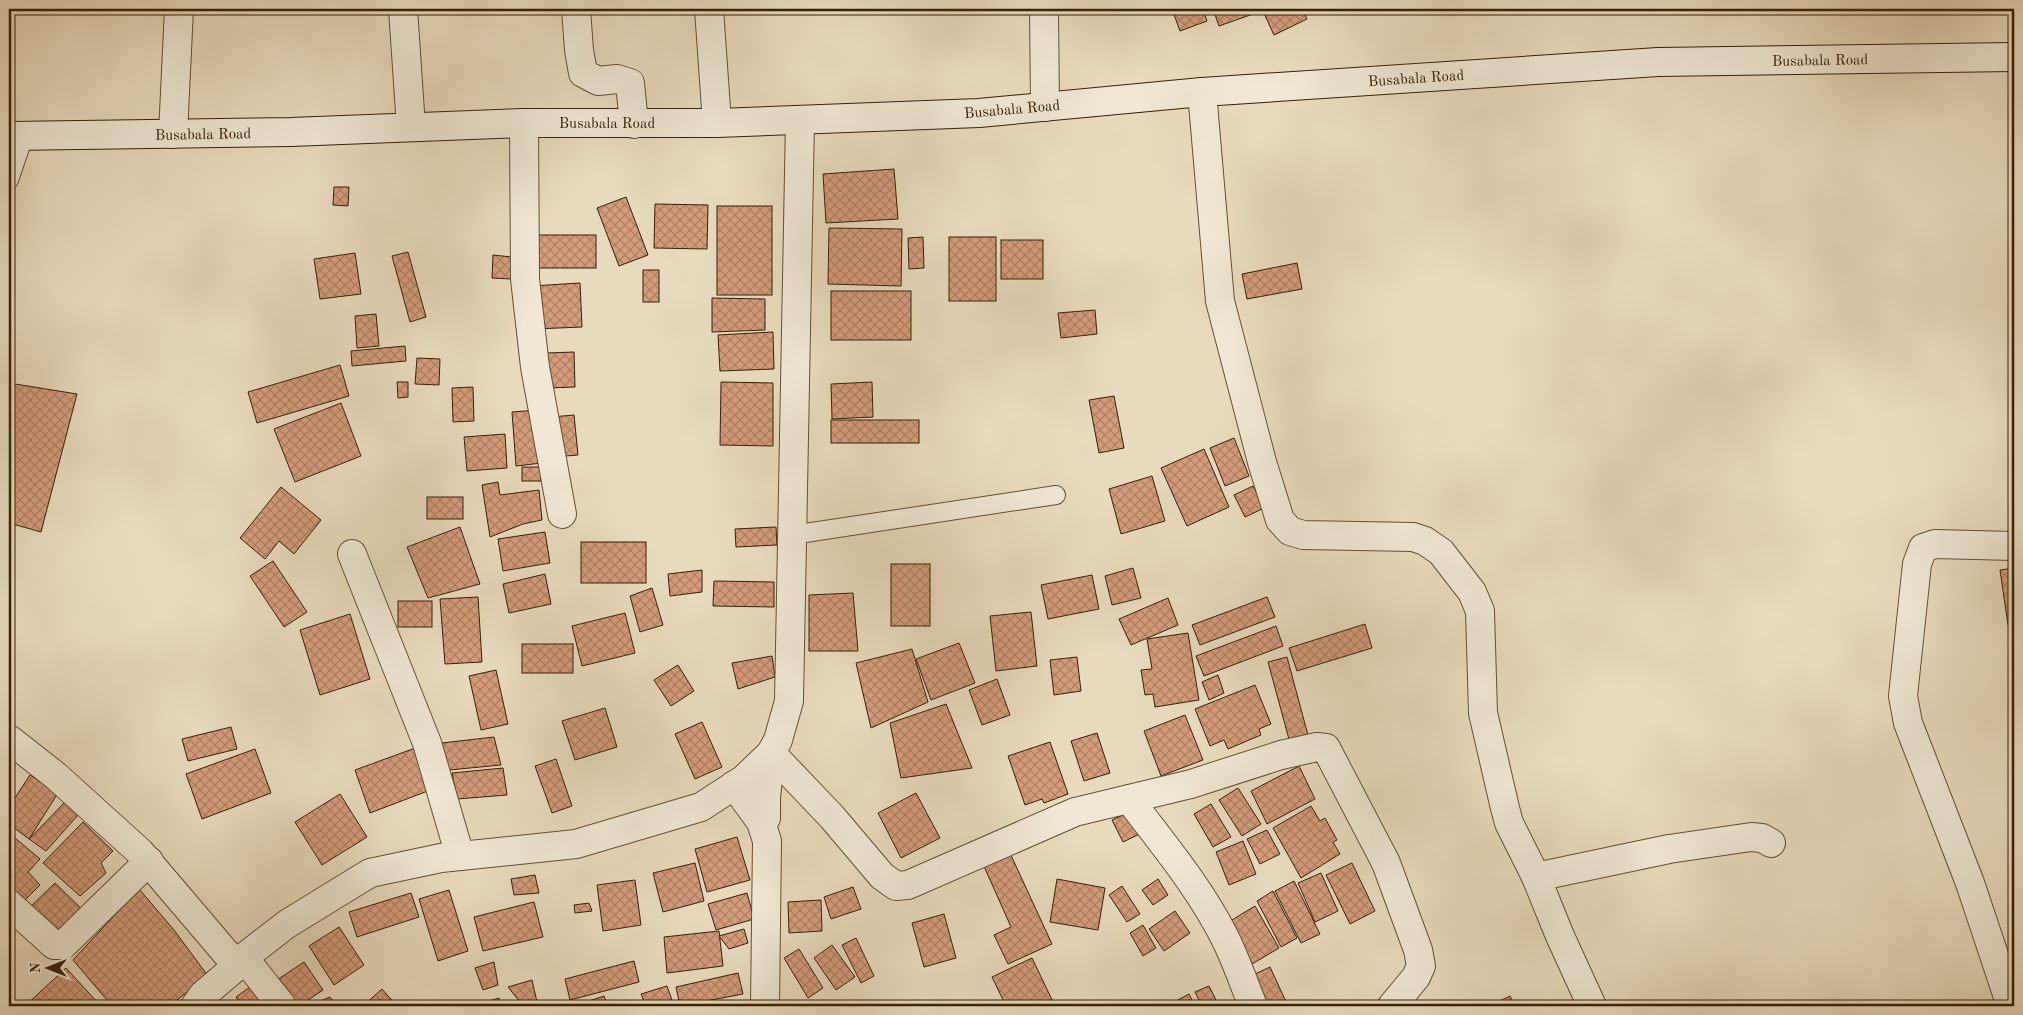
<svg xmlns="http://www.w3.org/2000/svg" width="2023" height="1015" font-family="'Old Standard TT',serif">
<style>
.building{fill:url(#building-cross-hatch);stroke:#352106}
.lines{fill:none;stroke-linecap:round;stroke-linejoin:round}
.lane-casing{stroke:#625034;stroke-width:20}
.street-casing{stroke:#625034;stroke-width:30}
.secondary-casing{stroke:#352106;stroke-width:30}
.lane{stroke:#f0e8d4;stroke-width:18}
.street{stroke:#f0e8d4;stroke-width:28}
.secondary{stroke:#f0e8d4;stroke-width:28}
.labels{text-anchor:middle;stroke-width:4;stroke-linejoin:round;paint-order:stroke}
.street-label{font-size:15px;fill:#352106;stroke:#f0e8d4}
</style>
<defs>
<pattern id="building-cross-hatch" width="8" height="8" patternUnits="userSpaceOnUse" patternTransform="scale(1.25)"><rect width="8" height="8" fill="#d59c7c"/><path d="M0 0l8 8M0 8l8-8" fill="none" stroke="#ae7f64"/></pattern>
</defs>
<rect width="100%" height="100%" fill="#e8dbbd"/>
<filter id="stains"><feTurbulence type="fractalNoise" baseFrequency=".004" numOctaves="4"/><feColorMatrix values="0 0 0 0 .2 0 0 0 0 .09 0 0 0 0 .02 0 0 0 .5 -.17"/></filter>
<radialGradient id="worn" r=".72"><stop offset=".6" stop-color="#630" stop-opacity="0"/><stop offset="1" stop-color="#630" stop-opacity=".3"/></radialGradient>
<!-- building -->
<g class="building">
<path d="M308,9H342V11L308,12Z"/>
<path d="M1172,9H1203L1207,21L1180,31Z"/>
<path d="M1213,9H1252L1253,14L1219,26Z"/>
<path d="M1262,9H1302L1307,19L1274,35Z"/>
<path d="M894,169L898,219L826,223L823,174Z"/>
<path d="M334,187H349L348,206L333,205Z"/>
<path d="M626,197L648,255L619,266L597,208Z"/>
<path d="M655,204L708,205L707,249L654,248Z"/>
<rect x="717" y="206" width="55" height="89"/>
<path d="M829,228L902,229L901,286L828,284Z"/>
<rect x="532" y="235" width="64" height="33"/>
<path d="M923,237L924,268L909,269L908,238Z"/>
<rect x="949" y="237" width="47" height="64"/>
<rect x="1001" y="240" width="42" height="39"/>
<path d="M408,252L426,317L410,322L392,256Z"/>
<path d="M355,253L361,294L320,299L314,259Z"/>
<path d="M493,255L512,257L511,279L492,278Z"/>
<path d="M1297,263L1302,289L1247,299L1242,274Z"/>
<rect x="643" y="270" width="16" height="32"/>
<path d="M580,283L582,327L534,329L532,286Z"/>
<rect x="831" y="291" width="80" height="49"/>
<path d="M712,298L765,299V330L712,332Z"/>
<path d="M1095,310L1097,334L1061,338L1058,313Z"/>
<path d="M376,314L379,346L357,348L355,316Z"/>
<path d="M773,332L774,369L720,371L718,335Z"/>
<path d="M405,346L406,361L352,366L351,351Z"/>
<path d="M574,352L575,387L547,388L546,353Z"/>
<path d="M417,358L440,359L439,385L415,384Z"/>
<path d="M340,365L349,396L257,423L248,392Z"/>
<path d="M397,382H408V397L398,398Z"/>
<path d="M721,382L773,383V446L720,445Z"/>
<path d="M872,382L873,417L832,419L831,384Z"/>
<path d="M9,383L77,394L41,532L9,523Z"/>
<path d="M473,387L474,421L453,422L452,388Z"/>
<path d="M1114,396L1124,448L1099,453L1089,400Z"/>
<path d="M341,403L361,456L295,482L274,429Z"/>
<path d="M538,410L542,463L516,466L512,412Z"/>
<path d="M574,415L578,455L554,457L551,417Z"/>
<rect x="831" y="420" width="88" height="23"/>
<path d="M505,434L507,468L467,471L464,437Z"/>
<path d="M1234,438L1249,476L1225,486L1210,448Z"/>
<path d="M1204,449L1229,507L1187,526L1161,468Z"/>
<rect x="522" y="467" width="19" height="14"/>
<path d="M1152,476L1165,521L1121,534L1109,489Z"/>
<path d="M498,482L500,495L539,490L542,520L523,524L490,537L482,485Z"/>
<path d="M1253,486L1264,508L1245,517L1234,495Z"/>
<path d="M281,487L321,520L294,554L279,541L265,559L240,538Z"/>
<rect x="427" y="497" width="36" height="22"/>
<path d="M460,527L480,584L428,598L407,547Z"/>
<path d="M776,527L777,545L736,547L735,529Z"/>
<path d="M545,532L550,563L503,571L498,539Z"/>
<rect x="581" y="542" width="65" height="41"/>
<path d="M273,561L307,612L284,627L250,576Z"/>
<rect x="891" y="564" width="39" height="62"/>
<path d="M1133,568L1141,598L1112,605L1105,576Z"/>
<path d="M2014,568V624L2008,625L2000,570Z"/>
<path d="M702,570V592L670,596L668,574Z"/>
<path d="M545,574L551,604L509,613L503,584Z"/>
<path d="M1092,575L1099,609L1048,619L1041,585Z"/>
<path d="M714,581L774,582V607L713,606Z"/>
<path d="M652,588L663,625L640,632L630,596Z"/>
<path d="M853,593L858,651H809V595Z"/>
<path d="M478,597L482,662L445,664L440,599Z"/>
<path d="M1267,597L1275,617L1200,645L1192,625Z"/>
<path d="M1168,598L1178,625L1131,645L1119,619Z"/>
<rect x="398" y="601" width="34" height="26"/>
<path d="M1031,612L1037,666L996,671L990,616Z"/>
<path d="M625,613L635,653L582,666L572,626Z"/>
<path d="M350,614L370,679L320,695L300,630Z"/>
<path d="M1365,624L1372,648L1297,671L1289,648Z"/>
<path d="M1276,626L1283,646L1204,676L1196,656Z"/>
<path d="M1188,633L1199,700L1155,707L1153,694L1145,695L1141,670L1152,669L1147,639Z"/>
<path d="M959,643L975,683L931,700L916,659Z"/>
<rect x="522" y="644" width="51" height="29"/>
<path d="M912,649L928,702L871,728L856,663Z"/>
<path d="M772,656L775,677L738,689L732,663Z"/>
<path d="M1077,657L1081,691L1054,695L1050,660Z"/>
<path d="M1287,657L1309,739L1290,743L1268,662Z"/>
<path d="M678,665L694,691L671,706L654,680Z"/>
<path d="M496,670L508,724L481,730L469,676Z"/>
<path d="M1218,675L1224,693L1209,700L1202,682Z"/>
<path d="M997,679L1010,715L982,725L969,690Z"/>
<path d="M1255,685L1271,724L1259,729L1261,735L1228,749L1224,740L1210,746L1195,709Z"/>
<path d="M946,704L972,768L901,778L890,723Z"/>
<path d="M605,708L617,747L575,760L562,721Z"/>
<path d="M1185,715L1203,760L1161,776L1144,731Z"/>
<path d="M702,722L722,767L695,779L675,734Z"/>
<path d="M231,727L237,749L188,761L182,739Z"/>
<path d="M1097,733L1110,773L1084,781L1071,741Z"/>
<path d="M494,737L501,765L449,770L442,743Z"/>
<path d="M1050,742L1068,794L1044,803L1042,799L1025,805L1008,756Z"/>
<path d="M418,747L433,789L370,813L355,770Z"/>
<path d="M255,749L271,793L202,819L186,774Z"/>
<path d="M556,759L572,806L552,813L535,766Z"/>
<path d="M1299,766L1315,799L1267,824L1251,791Z"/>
<path d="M503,768L507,795L457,799L452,773Z"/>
<path d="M30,775L58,793L29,839L9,824V807Z"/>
<path d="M1238,788L1261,824L1242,836L1219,800Z"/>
<path d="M916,793L940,838L901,858L878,813Z"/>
<path d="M340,794L367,837L322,865L295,822Z"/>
<path d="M67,800L79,814L46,851L29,839Z"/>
<path d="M1211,804L1231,837L1213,847L1194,814Z"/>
<path d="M1311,806L1320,821L1325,818L1337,840L1333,842L1340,854L1301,878L1273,828Z"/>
<path d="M1134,810L1144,832L1123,842L1112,820Z"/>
<path d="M83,822L113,851L101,863L106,873L80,896L43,863Z"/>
<path d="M1267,830L1280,854L1260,864L1247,839Z"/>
<path d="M9,833L40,859L28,872L40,885L15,910L9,904Z"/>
<path d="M737,837L750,880L707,892L695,849Z"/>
<path d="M1243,841L1256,874L1229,885L1216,852Z"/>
<path d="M1009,851L1052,944L1008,964L994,935L1011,927L983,864Z"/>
<path d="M695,863L704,901L663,912L653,873Z"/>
<path d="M1352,863L1375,911L1350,924L1326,875Z"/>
<path d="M1321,873L1338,911L1315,922L1298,883Z"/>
<path d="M535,875L539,893L514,895L511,879Z"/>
<path d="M1057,879L1105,888L1098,930L1050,922Z"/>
<path d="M1158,879L1168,895L1153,905L1142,890Z"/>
<path d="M635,880L641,925L603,931L597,885Z"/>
<path d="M1294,881L1320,934L1301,943L1275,891Z"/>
<path d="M55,883L87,914L54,945L25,912Z"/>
<path d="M1122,886L1140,914L1127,922L1109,895Z"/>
<path d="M853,887L861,909L831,919L824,897Z"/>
<path d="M139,889L174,930L208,976L169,1006H112L73,960Z"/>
<path d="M449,890L468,951L438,961L419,899Z"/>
<path d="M1273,891L1297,938L1281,947L1257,901Z"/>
<path d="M411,893L419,917L357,937L349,912Z"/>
<path d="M747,893L754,919L716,930L708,904Z"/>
<path d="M821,900L822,931L789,933L788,902Z"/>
<path d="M534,902L543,937L483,951L474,917Z"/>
<path d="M589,903L592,911L575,913L574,905Z"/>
<path d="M1255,906L1279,948L1242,970L1217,929Z"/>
<path d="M1175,911L1190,933L1164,951L1149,929Z"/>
<path d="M944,914L956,958L924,967L912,923Z"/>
<path d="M1143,925L1156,948L1143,956L1130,933Z"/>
<path d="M339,927L364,965L334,985L309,946Z"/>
<path d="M744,929L748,943L729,949L719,936Z"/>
<path d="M719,931L723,966L667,973L664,937Z"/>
<path d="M856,938L874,976L861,983L842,945Z"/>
<path d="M832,945L855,977L836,990L814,958Z"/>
<path d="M799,949L823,988L808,998L784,958Z"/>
<path d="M1032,958L1055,1006H1006L992,977Z"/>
<path d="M634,961L639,982L570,1000L565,979Z"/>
<path d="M304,962L323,990L299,1006H295L277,980Z"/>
<path d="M494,962L498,985L483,990L475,968Z"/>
<path d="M1270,967L1288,1006H1251L1240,981Z"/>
<path d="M66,968L98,1003L94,1006H25Z"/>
<path d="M738,973L743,994L680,1006L676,987Z"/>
<path d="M532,980L537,1002L523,1006L508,987Z"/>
<path d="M254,984L269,1006H242L236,997Z"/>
<path d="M667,986L674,1006H646L641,994Z"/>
<path d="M1209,986L1219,1006H1202L1195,992Z"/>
<path d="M382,989L397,1006H363Z"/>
<path d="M1189,994L1195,1006H1167Z"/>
<path d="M604,996L608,1006H574Z"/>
<path d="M1510,996L1515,1006H1490Z"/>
<path d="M330,997L337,1006H308Z"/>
<path d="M499,998L501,1006H486L485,1002Z"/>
<path d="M871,1000L874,1006H860Z"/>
</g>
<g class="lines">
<!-- lane casing -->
<g class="lane-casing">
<g id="lane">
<path d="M9,180L24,136"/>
<path d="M792,535L1056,495"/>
</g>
</g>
<!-- street casing -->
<g class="street-casing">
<g id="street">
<path d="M403,9L411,127"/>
<path d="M576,9L579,50L583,73L598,81L617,79L630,83L634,124"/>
<path d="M709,9L717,123"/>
<path d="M1044,9L1045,107"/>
<path d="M1202,92L1220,301L1262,462L1280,520L1290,531L1303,535L1413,537L1425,541L1441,552L1472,592L1480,611L1483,713L1505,808L1509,823L1536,877L1560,936L1592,1006"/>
<path d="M524,123L525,279L535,367L562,514"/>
<path d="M173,134L179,9"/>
<path d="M352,554L427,743L460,856"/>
<path d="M9,739L56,776L140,852L237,966"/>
<path d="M771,753L832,817L882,876L896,886L908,885L1075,812L1191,784L1281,755L1317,747L1326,748L1386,863L1418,950L1421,966L1416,977L1392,1006"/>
<path d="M734,785L761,822L767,841L765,1006"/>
<path d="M1129,799C1163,844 1200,888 1225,938C1236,960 1244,984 1253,1006"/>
<path d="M766,818V797L771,753"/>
<path d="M1536,877L1669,849L1751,837L1762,838L1771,843"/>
<path d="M9,904L54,945H63L149,861"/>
<path d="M243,958L252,968L282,1006"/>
<path d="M195,1006L203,995L237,966L243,958L287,924L370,873L441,858L576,844L701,807L744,779L771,753L778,740L789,701L800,120"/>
<path d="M2011,1006L1970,883L1908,723L1903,696L1917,564L1923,548L1935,544L2014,546"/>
</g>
</g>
<!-- secondary casing -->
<g class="secondary-casing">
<path id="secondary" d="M9,136L291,132L524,123H717L979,113L1202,92L1658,62L2014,57"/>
</g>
<!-- lane -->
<use href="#lane" class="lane"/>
<!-- street -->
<use href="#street" class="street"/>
<!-- secondary -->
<use href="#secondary" class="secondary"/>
</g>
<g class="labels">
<!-- street labels -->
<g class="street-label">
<text transform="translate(1820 60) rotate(-1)" y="5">Busabala Road</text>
<text transform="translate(1416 78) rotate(-4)" y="5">Busabala Road</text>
<text transform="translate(1012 109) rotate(-5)" y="5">Busabala Road</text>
<text x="607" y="128">Busabala Road</text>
<text transform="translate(203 134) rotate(-1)" y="5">Busabala Road</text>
</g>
</g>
<!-- margin -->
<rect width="2023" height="1015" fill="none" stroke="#e8dbbd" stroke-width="30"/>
<rect x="10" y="10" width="2003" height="995" fill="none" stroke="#352106" stroke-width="2.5"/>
<rect x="15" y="15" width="1993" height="985" fill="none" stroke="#352106"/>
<!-- north arrow -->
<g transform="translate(48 968) rotate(270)" stroke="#f0e8d4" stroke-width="4" paint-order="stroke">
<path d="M0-4L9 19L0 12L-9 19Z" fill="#352106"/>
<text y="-8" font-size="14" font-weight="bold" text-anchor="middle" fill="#352106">N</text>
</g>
<rect width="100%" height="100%" filter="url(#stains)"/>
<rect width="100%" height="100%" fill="url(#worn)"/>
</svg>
